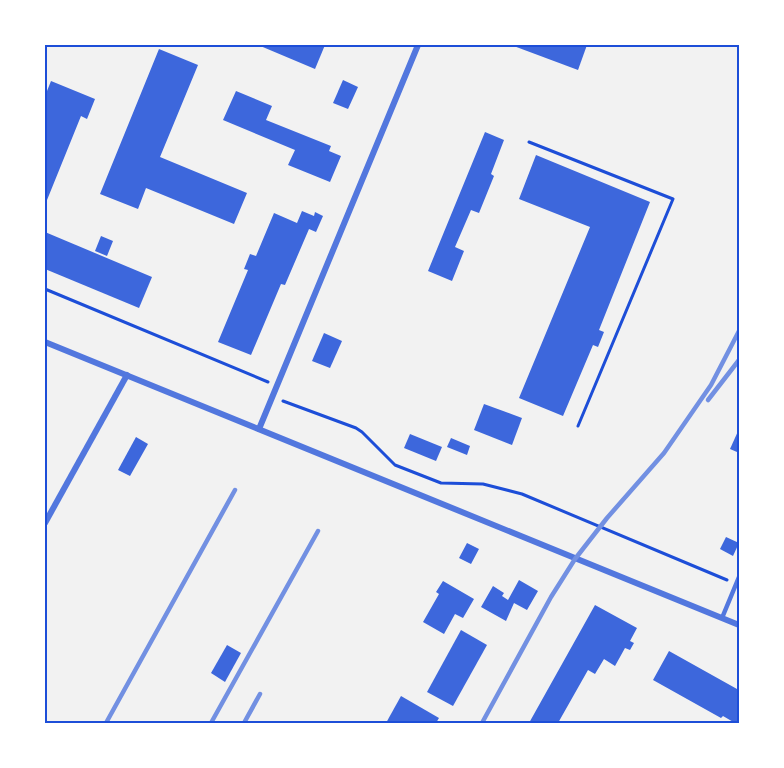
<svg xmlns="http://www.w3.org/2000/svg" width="784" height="768" font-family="'Varela Round',sans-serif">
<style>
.building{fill:#3d67dc}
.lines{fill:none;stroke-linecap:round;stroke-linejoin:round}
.path{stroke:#1d4ed8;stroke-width:3}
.service{stroke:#5277de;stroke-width:4.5}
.minor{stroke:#5277de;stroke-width:6}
.rail{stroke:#7290e2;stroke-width:4.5}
.neatline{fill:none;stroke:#1d4ed8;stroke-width:2}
</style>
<rect width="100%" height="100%" fill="#f2f2f2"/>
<!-- building -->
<g class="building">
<path d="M258,45H325L315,69Z"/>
<path d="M511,45H587L578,70Z"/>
<path d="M159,49L198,65L160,157L247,193L234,224L146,188L138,209L100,194Z"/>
<path d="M343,80L358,87L348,109L333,103Z"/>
<path d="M51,81L95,99L87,119L81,116L45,205V96Z"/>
<path d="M236,91L272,106L266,120L331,146L329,151L341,156L330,182L288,165L295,150L223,120Z"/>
<path d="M485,132L504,140L491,174L494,176L479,213L471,210L455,247L464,251L452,281L428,271Z"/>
<path d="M536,155L650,202L599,330L604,332L598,347L593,345L563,416L519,398L590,227L519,199Z"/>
<path d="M302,211L314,216L315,212L323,216L316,232L309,229L285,285L281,284L251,355L218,342L248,270L244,269L250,254L256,256L274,213L297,223Z"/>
<path d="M45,232L152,277L139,308L45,269Z"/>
<path d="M101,236L113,241L107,256L95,251Z"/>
<path d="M324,333L342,341L330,368L312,361Z"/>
<path d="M484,404L522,418L512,445L474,430Z"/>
<path d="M739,429V447L737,452L730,449Z"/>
<path d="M410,434L442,447L436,461L404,448Z"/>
<path d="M136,437L148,444L130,476L118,470Z"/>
<path d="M451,438L470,446L467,455L447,447Z"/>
<path d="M726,537L739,543L733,556L720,549Z"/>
<path d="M467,543L479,549L471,564L459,558Z"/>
<path d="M519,580L538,591L527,610L514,603L506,621L481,607L493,586L504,593L502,596L508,600Z"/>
<path d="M443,581L474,599L463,618L455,614L444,634L423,622L439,594L436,592Z"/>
<path d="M595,605L637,628L630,641L634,643L630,650L625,648L615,666L604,659L595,674L588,670L558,723H529Z"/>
<path d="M461,630L487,645L453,706L427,692Z"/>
<path d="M227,645L241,653L225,682L211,673Z"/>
<path d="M669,651L737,689L739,685V723H735L723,716L721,718L653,680Z"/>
<path d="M401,696L439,718L436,723H386Z"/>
</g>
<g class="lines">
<!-- path -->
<g class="path">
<path d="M529,142L673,199L578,426"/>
<path d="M45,289L268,382"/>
<path d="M283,401L356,428L362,432L395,465L441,483L483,484L522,494L727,580"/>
</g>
<!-- service -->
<path class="service" d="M722,618L739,577"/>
<!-- minor -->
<g class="minor">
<path d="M45,342L739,625"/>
<path d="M259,429L418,45"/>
<path d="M45,523L127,375"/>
</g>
<!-- rail -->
<g class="rail">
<path d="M708,400L739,360"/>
<path d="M106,723L235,490"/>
<path d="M211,723L318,531"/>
<path d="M244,723L260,694"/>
<path d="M482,723L551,597L575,559L607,518L664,453L711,385L739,331"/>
</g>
</g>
<!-- border -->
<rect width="784" height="768" fill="none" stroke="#ffffff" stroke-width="93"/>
<rect x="46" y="46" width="692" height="676" class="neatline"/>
</svg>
